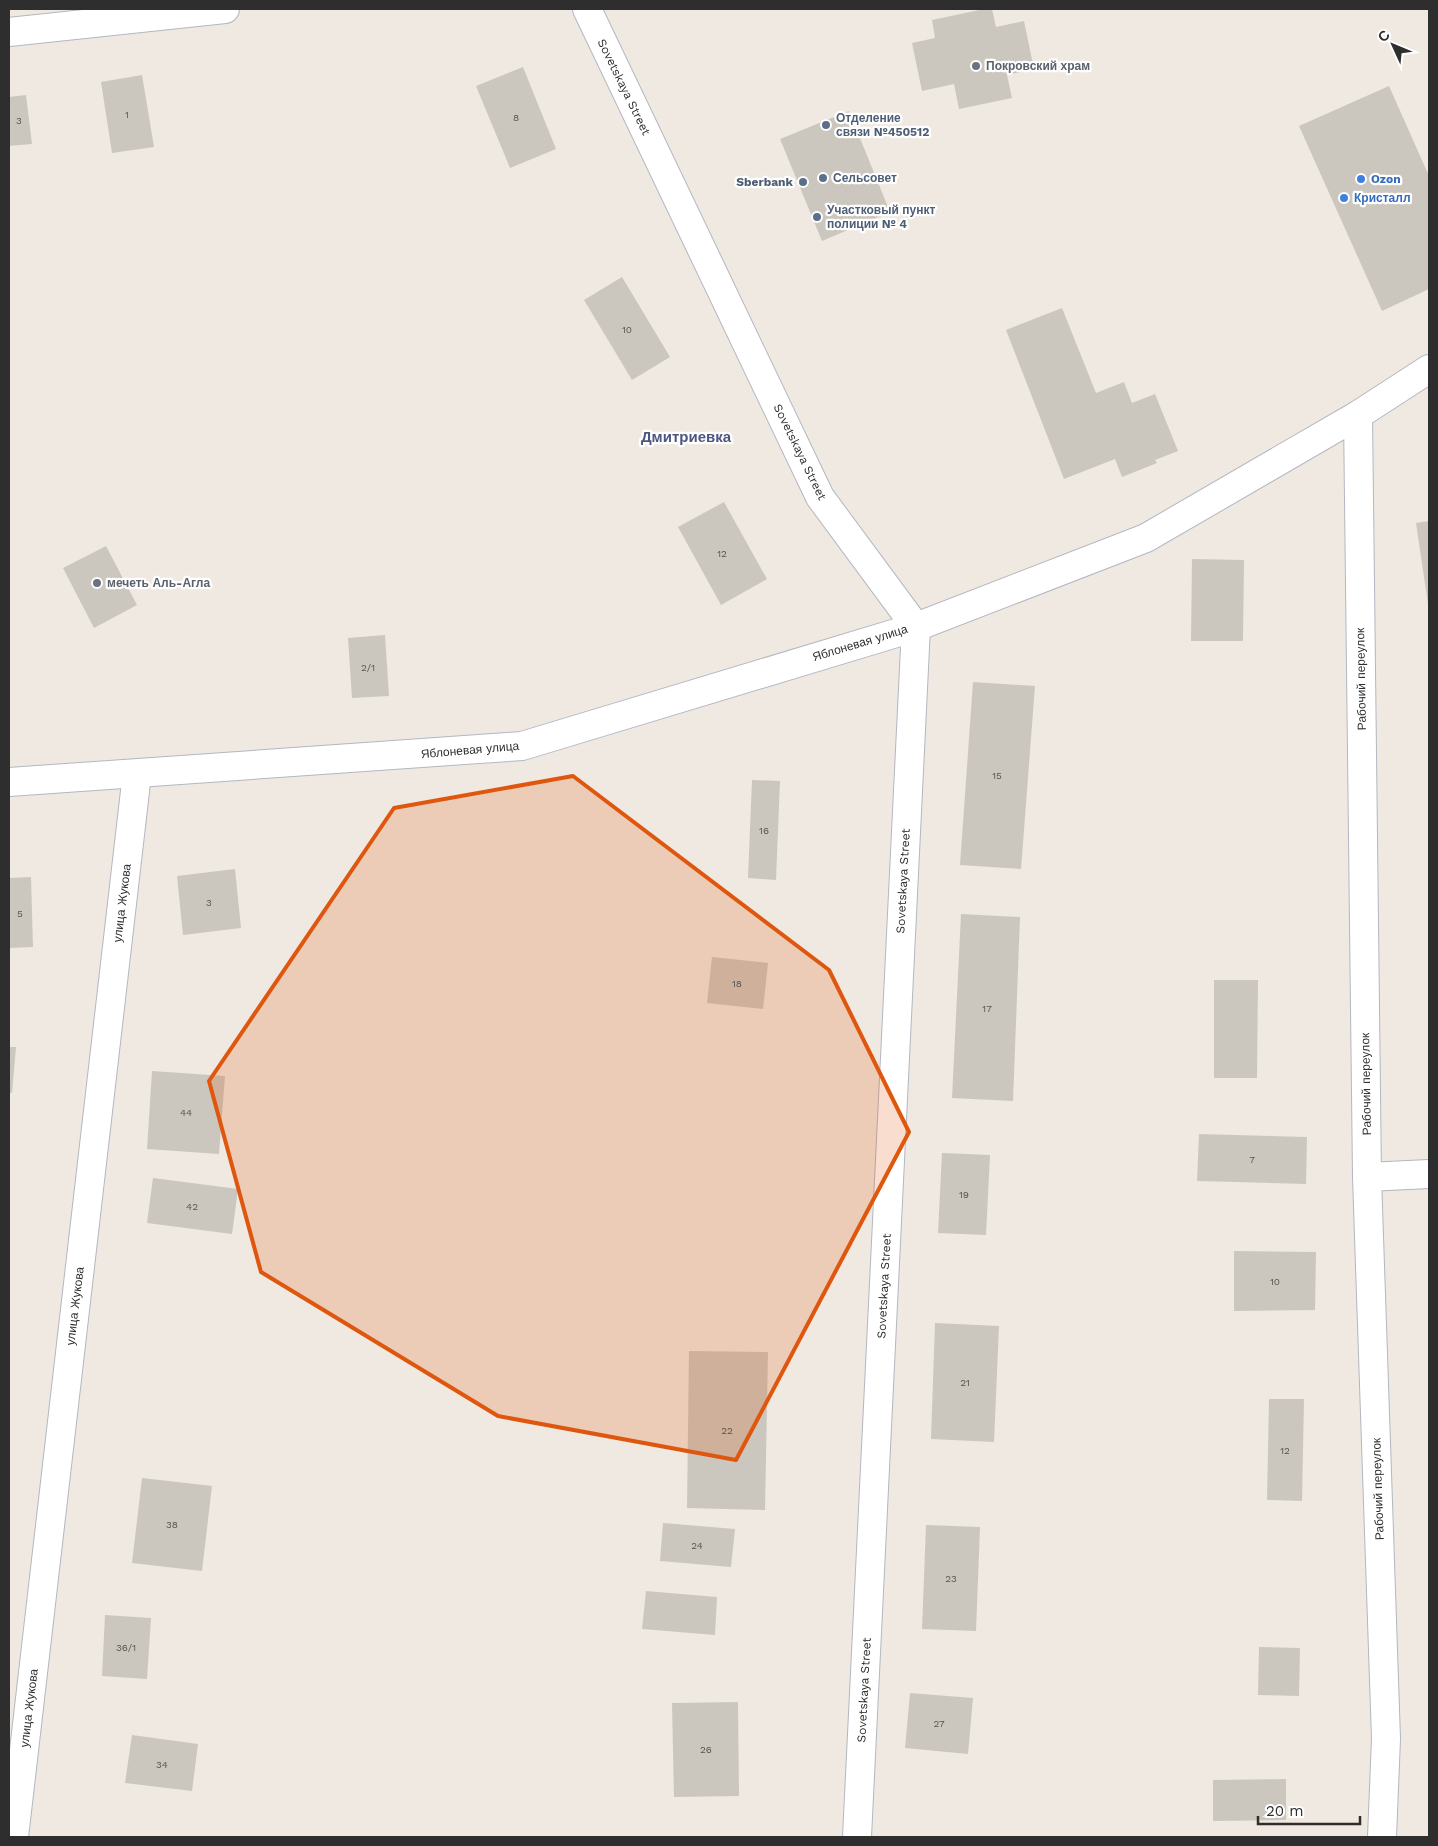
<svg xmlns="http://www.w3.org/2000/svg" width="1438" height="1846" font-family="'Work Sans',sans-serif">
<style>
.building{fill:#cbc7bf}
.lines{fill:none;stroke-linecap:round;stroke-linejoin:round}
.minor-casing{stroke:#b4b7c1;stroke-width:30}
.minor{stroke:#fff;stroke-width:28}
.marked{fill:#df570e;fill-opacity:0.2;stroke:#df570e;stroke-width:4;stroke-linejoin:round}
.worship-dot{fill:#6b7280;stroke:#fff;stroke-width:2}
.service-dot{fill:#5c6f8a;stroke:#fff;stroke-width:2}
.shop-dot{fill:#3f7fe0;stroke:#fff;stroke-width:2}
.labels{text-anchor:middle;stroke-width:4.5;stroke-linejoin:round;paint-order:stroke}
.number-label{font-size:10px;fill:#555452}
.worship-label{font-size:12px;font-weight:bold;fill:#5b616d;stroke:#fff;text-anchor:start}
.street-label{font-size:12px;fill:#2e2e2e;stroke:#fff}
.service-label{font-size:12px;font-weight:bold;fill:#4e5e75;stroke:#fff;text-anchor:start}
.shop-label{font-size:12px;font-weight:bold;fill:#366cbe;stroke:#fff;text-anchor:start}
.quarter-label{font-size:15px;font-weight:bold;fill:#4d5680;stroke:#fff}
</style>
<rect width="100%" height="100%" fill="#efe9e1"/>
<!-- building -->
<g class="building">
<path d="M984,9H992L996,27L1024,21L1034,69L1007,75L1012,98L959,109L954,84L922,91L912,43L935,38L932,20Z"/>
<path d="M523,67L556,149L510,168L476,86Z"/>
<path d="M142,75L154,147L112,153L101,82Z"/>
<path d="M1389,86L1429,176V289L1382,311L1299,126Z"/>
<path d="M26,95L32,144L9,146V97Z"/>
<path d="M849,111L890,212L822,241L780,139Z"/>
<path d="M622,277L670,357L632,380L584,300Z"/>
<path d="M1062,308L1096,393L1124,382L1132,403L1155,394L1178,451L1155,460L1157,463L1122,477L1115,459L1064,479L1006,330Z"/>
<path d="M724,502L767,579L721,605L678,527Z"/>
<path d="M1429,521V604H1428L1416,523Z"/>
<path d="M106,546L137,605L94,628L63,568Z"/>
<path d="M1192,559L1244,560L1243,641H1191Z"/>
<path d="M385,635L389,696L352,698L348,638Z"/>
<path d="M973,682L1035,686L1021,869L960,865Z"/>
<path d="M752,780L780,781L776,880L748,878Z"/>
<path d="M235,869L241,928L183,935L177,876Z"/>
<path d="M31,877L33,947L9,948V878Z"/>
<path d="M961,914L1020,917L1013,1101L952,1098Z"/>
<path d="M712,957L768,963L763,1009L707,1003Z"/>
<path d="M1214,980H1258L1257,1078H1214Z"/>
<path d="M9,1047H16L12,1093H9Z"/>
<path d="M152,1071L225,1076L219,1154L147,1149Z"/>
<path d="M1199,1134L1307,1137L1306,1184L1197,1181Z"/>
<path d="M942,1153L990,1155L986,1235L938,1233Z"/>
<path d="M153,1178L238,1189L232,1234L147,1223Z"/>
<path d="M1234,1251L1316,1252L1315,1310L1234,1311Z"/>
<path d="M935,1323L999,1326L994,1442L931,1439Z"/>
<path d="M689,1351L768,1352L765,1510L687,1508Z"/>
<path d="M1269,1399H1304L1302,1501L1267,1500Z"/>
<path d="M142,1478L212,1486L202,1571L132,1563Z"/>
<path d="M663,1523L735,1529L731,1567L660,1561Z"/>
<path d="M926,1525L980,1527L976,1631L922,1629Z"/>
<path d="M646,1591L717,1597L715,1635L642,1629Z"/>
<path d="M105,1615L151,1618L147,1679L102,1676Z"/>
<path d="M1259,1647L1300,1648L1299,1696L1258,1695Z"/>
<path d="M910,1693L973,1698L968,1754L905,1748Z"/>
<path d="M738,1702L739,1796L674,1797L672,1703Z"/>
<path d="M132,1735L198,1744L192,1791L125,1783Z"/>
<path d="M1286,1779V1820L1213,1821V1780Z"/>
</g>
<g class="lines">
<!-- minor casing -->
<g class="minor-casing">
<g id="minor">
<path d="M587,9L820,497L916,627L857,1837"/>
<path d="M9,32L225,9"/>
<path d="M9,782L522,746L916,627L1146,538L1358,415"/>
<path d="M1367,1177L1429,1174"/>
<path d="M14,1837L137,774"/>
<path d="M1382,1837L1386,1739L1367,1177L1358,415L1429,369"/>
</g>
</g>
<!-- minor -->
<use href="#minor" class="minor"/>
</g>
<!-- marked area -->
<path class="marked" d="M573,776L829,970L909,1132L736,1460L498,1416L261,1272L209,1081L394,808Z"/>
<!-- markers -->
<g class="worship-dot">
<circle cx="976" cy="66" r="5"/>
<circle cx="97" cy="583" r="5"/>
</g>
<g class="service-dot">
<circle cx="826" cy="125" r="5"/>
<circle cx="823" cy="178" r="5"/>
<circle cx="803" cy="182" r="5"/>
<circle cx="817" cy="217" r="5"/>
</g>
<g class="shop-dot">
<circle cx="1361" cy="179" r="5"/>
<circle cx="1344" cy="198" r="5"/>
</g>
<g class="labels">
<!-- number labels -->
<g class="number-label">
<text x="127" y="118">1</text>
<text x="516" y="121">8</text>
<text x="19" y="124">3</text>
<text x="627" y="333">10</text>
<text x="722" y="557">12</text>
<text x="368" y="671">2/1</text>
<text x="997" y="779">15</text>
<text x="764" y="834">16</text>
<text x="209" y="906">3</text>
<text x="20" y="917">5</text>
<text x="737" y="987">18</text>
<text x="987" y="1012">17</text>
<text x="186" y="1116">44</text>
<text x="1252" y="1163">7</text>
<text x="964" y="1198">19</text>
<text x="192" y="1210">42</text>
<text x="1275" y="1285">10</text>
<text x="965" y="1386">21</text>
<text x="727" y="1434">22</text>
<text x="1285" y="1454">12</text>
<text x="172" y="1528">38</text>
<text x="697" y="1549">24</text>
<text x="951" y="1582">23</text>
<text x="126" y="1651">36/1</text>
<text x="939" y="1727">27</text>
<text x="706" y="1753">26</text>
<text x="162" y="1768">34</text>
</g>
<!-- worship labels -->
<g class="worship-label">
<text x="986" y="70">Покровский храм</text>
<text x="107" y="587">мечеть Аль-Агла</text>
</g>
<!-- street labels -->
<g class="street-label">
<text transform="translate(624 87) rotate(64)" y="4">Sovetskaya Street</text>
<text transform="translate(800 452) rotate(64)" y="4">Sovetskaya Street</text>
<text transform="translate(860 643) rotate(-17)" y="4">Яблоневая улица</text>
<text transform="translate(1361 679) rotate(-91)" y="4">Рабочий переулок</text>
<text transform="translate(470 750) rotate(-5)" y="4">Яблоневая улица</text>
<text transform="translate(903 881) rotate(-87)" y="4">Sovetskaya Street</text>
<text transform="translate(122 903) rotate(-83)" y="4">улица Жукова</text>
<text transform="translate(1366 1084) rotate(-91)" y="4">Рабочий переулок</text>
<text transform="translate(884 1286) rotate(-87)" y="4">Sovetskaya Street</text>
<text transform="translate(75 1306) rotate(-83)" y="4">улица Жукова</text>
<text transform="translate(1378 1489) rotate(-92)" y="4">Рабочий переулок</text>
<text transform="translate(864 1690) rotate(-87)" y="4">Sovetskaya Street</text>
<text transform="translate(29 1708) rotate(-83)" y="4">улица Жукова</text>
</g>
<!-- service labels -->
<g class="service-label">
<text x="836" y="122">Отделение<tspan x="836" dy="14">связи №450512</tspan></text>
<text x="833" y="182">Сельсовет</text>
<text x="793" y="186" text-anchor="end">Sberbank</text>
<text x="827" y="214">Участковый пункт<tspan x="827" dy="14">полиции № 4</tspan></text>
</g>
<!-- shop labels -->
<g class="shop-label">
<text x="1371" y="183">Ozon</text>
<text x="1354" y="202">Кристалл</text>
</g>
<!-- quarter labels -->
<g class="quarter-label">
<text x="686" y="442">Дмитриевка</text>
</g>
</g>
<!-- border -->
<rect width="1438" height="1846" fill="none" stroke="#2e2e2e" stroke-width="20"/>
<!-- north arrow -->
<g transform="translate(1393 45) rotate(314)" stroke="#ffffff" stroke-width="4" paint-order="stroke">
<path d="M0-4L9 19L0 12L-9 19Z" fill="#2e2e2e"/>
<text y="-8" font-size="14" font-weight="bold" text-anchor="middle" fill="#2e2e2e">С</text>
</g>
<!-- scale -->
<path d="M1258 1816v8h102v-8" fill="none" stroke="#2e2e2e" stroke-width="2.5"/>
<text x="1266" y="1816" font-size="15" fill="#2e2e2e" stroke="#ffffff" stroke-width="4" paint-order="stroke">20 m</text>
</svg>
